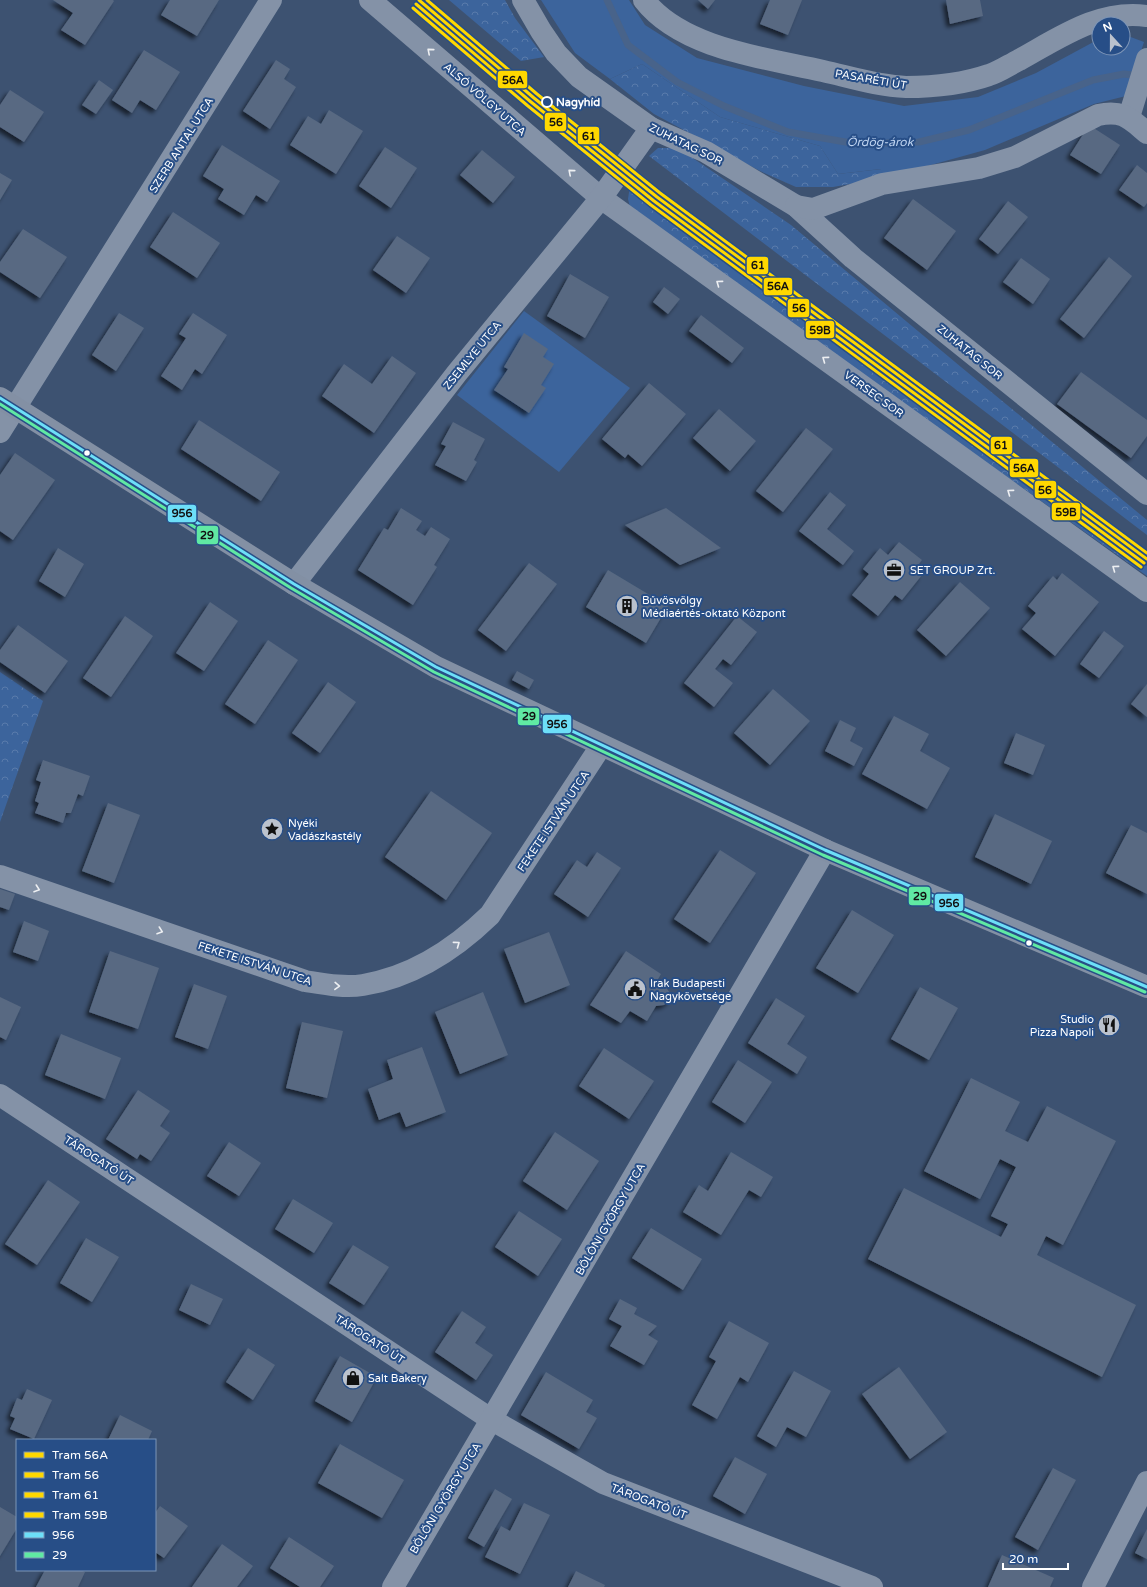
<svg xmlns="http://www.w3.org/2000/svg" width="1147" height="1587" font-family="'Varela Round',sans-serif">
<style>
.green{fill:#3c649c}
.forest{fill:url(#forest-crowns)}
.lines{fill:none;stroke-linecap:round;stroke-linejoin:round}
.stream{stroke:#48638a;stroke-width:7}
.building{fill:#586982;filter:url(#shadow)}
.minor{stroke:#8492a7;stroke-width:22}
.major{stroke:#8390a4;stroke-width:22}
.bus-1-casing{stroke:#274e87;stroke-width:6}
.bus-2-casing{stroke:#274e87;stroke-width:6}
.bus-1{stroke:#6ddff8;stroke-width:3}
.bus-2{stroke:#60e9a3;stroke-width:3}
.tram-1-casing{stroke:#274e87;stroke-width:6}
.tram-2-casing{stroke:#274e87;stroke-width:6}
.tram-3-casing{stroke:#274e87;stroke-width:6}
.tram-4-casing{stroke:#274e87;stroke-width:6}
.tram-1{stroke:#ffd800;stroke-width:3}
.tram-2{stroke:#ffd800;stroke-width:3}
.tram-3{stroke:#ffd800;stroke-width:3}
.tram-4{stroke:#ffd800;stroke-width:3}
.oneway{stroke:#edeff2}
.stop-dot{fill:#274e87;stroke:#fff;stroke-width:2}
.bus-dot{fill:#fff;stroke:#274e87;stroke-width:1.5}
.labels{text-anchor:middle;stroke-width:4;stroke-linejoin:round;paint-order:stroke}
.street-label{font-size:11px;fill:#fff;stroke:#274e87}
.stop-label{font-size:11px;font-weight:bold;fill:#fff;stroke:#274e87;text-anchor:start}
.poi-label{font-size:11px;fill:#fff;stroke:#274e87;text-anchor:start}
.water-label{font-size:12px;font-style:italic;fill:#bed3f0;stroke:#274e87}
.line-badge{stroke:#274e87;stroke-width:1.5}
.pale-badge-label{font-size:11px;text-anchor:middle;font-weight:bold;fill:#111}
</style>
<defs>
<pattern id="forest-crowns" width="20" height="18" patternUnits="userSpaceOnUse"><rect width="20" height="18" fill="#3c649c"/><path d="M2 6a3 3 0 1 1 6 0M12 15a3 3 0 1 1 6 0" fill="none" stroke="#597bab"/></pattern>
<filter id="shadow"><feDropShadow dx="-3.5" dy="3.5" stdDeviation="2" flood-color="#0009"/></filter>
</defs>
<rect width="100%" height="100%" fill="#3d5271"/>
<!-- green -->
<g class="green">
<path d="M541,0H629L645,25L697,58L804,86L904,106L978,97L1036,73L1099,39V48H1123V37L1128,36L1144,42L1126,96L1094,104L985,150L884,178L881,169L838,174L820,146L720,117L642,64L610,79L575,53Z"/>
<path d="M524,311L630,388L559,472L457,395Z"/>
</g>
<!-- forest -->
<g class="forest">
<path d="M449,0H505L515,18L544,57L521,61Z"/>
<path d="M642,64L720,117L820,146L838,174L882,169L884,178L833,187H796L760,171L654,114L610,79Z"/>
<path d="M658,148H678L791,225L961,367L1147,520V535L649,156Z"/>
<path d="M630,186L853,352L1147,566V576L631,211L628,199Z"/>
<path d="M0,672L43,701L0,822Z"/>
</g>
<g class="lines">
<!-- stream -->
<path class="stream" d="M607,0L628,45L677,82L724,106L788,132L857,144L919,142L969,130L1093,80L1124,74L1140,76"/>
</g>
<!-- building -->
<g class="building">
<path d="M53,0H113L114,1L85,45L61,30L73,13Z"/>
<path d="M170,0H219L197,36L161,15Z"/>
<path d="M698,0H715L708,9Z"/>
<path d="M770,0H802L788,35L760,24Z"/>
<path d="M946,0H980L983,16L950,24Z"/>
<path d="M144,50L180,72L156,110L140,100L132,113L112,100Z"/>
<path d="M276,60L290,69L284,79L296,87L270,129L243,111Z"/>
<path d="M99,80L113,90L96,114L82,105Z"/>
<path d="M10,90L44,112L24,142L0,127V105Z"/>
<path d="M329,110L363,131L336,174L290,145L308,116L321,124Z"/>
<path d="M1089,125L1120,145L1101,174L1070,155Z"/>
<path d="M222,145L280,181L267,202L256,195L244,215L218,199L224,189L203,176Z"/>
<path d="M385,147L417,168L391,208L359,186Z"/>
<path d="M482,150L515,177L493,203L460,175Z"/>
<path d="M1137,165L1147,173V203L1144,207L1119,190Z"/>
<path d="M0,173L12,180L0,200Z"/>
<path d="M913,199L956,231L927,270L884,238Z"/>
<path d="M1008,201L1028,217L998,254L979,239Z"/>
<path d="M173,212L220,243L197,278L150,247Z"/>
<path d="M23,229L67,257L40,298L0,272V262Z"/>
<path d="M397,236L430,258L406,293L373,270Z"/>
<path d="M1109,257L1132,276L1084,338L1060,319Z"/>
<path d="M1021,258L1050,279L1033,304L1003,282Z"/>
<path d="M570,274L609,297L585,338L547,316Z"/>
<path d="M664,287L680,299L668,314L653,302Z"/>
<path d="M119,313L144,328L116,371L92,355Z"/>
<path d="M193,313L227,335L202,374L195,369L182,390L161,376L186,338L179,334Z"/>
<path d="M701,315L744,348L732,363L689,331Z"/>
<path d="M524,333L548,349L543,357L554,364L541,385L546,388L529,413L494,390L508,369L504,367Z"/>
<path d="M392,356L416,373L374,433L322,396L344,364L372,384Z"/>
<path d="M1081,372L1147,420V436L1131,458L1057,404Z"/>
<path d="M649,383L686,414L642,466L628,454L625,458L602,439Z"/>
<path d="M719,409L756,441L730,471L693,438Z"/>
<path d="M199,420L280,472L261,501L181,449Z"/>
<path d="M453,422L485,439L474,460L477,462L466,481L435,465L446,446L441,444Z"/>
<path d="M806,428L833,449L783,512L756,491Z"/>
<path d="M15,453L55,480L13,540L0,531V475Z"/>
<path d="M830,492L846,505L827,529L854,551L843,565L799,531Z"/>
<path d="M401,508L422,521L416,530L425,536L431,527L450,539L434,565L437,567L413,605L358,570L384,528L388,530Z"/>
<path d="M666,508L721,548L680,565L625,525Z"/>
<path d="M899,542L922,560L915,569L922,575L902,600L895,595L878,616L852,595L869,574L863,569L880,548L888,555Z"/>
<path d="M58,548L84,564L65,597L39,581Z"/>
<path d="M529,563L557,584L506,651L478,630Z"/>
<path d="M608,570L668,606L646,643L586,607Z"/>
<path d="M1062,573L1099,602L1055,656L1022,629L1036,613L1028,606L1053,576L1057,580Z"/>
<path d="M960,582L990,608L946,656L917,630Z"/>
<path d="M210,602L238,621L204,671L176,653Z"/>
<path d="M125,616L153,636L111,697L83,678Z"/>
<path d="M737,616L757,632L731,665L723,659L715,669L733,683L714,707L684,683Z"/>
<path d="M18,625L68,661L45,693L0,662V650Z"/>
<path d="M1104,631L1124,646L1099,678L1080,664Z"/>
<path d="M268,640L298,660L255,724L225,704Z"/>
<path d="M517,671L534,680L529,689L512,680Z"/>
<path d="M328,682L356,702L320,753L292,733Z"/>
<path d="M1147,684V717L1131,704Z"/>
<path d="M773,689L810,721L770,765L734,733Z"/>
<path d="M894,716L929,734L920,751L950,768L927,809L862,774Z"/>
<path d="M840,720L856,728L850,741L863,748L854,766L825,751Z"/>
<path d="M1016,733L1045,745L1033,775L1004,763Z"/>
<path d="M43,760L90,776L83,796L78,794L71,813H66L63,823L35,813L39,803L35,801L41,782L36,780Z"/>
<path d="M431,791L492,833L446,900L385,857Z"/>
<path d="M108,803L140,815L114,883L82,871Z"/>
<path d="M995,814L1052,841L1031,884L975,857Z"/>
<path d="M1131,825L1147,833V894L1106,873Z"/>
<path d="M720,850L756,873L710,943L674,919Z"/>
<path d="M597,852L621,868L588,917L554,894L577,860L587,867Z"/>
<path d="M0,889L15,894L9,910L0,907Z"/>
<path d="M852,910L894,935L858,993L816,968Z"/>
<path d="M24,921L49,931L38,961L13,952Z"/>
<path d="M549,932L570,985L525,1003L504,949Z"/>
<path d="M110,951L159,968L138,1029L89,1012Z"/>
<path d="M626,951L661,974L657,981L665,986L670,993L671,1000L664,1005L656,1006L647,1021L630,1011L621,1023L590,1005Z"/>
<path d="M194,984L227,996L208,1049L175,1037Z"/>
<path d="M920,987L958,1008L929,1060L891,1039Z"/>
<path d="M483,992L508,1055L460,1074L435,1012Z"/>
<path d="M0,997L21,1007L6,1040L0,1037Z"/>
<path d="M776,998L805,1016L787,1044L807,1057L797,1074L748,1043Z"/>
<path d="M302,1022L343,1031L327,1098L286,1088Z"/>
<path d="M61,1034L121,1058L105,1099L45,1075Z"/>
<path d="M422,1047L446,1112L406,1127L400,1112L379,1120L368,1089L393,1079L387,1060Z"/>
<path d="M604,1048L654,1081L629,1119L579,1086Z"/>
<path d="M738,1060L772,1082L745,1123L712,1102Z"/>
<path d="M971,1078L1020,1102L1005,1131L1028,1142L1047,1106L1116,1141L1063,1245L1046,1236L1037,1255L1136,1305L1102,1377L868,1259L904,1188L1001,1237L1008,1224L991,1216L1016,1167L1000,1159L980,1199L924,1171Z"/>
<path d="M138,1090L170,1111L160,1126L170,1133L151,1161L140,1154L137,1159L106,1139Z"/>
<path d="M555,1132L599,1161L567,1210L523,1181Z"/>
<path d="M229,1142L261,1163L239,1196L207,1176Z"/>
<path d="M731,1152L773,1177L761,1197L749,1190L721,1235L683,1212L699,1185L708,1191Z"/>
<path d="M48,1180L80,1202L37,1265L5,1244Z"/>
<path d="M293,1199L333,1223L314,1253L275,1229Z"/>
<path d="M519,1211L562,1239L538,1276L495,1247Z"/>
<path d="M651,1228L702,1259L683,1290L632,1258Z"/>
<path d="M86,1238L119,1257L92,1302L60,1283Z"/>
<path d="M353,1245L389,1267L364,1305L329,1283Z"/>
<path d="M191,1284L223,1299L210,1325L179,1310Z"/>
<path d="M620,1299L637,1308L634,1314L657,1326L648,1335L658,1341L644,1365L610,1346L622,1326L609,1319Z"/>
<path d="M462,1311L486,1327L475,1343L493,1355L476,1380L435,1352Z"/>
<path d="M729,1321L769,1343L748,1382L740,1377L717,1419L692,1405L716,1361L709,1357Z"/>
<path d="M248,1348L275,1365L253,1400L226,1382Z"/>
<path d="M340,1356L377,1377L352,1422L315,1401Z"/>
<path d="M899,1367L947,1432L910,1459L862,1394Z"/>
<path d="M794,1371L831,1391L806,1437L787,1427L776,1447L757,1436Z"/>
<path d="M546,1372L593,1400L586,1412L597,1418L579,1449L521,1415Z"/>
<path d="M27,1389L52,1400L34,1439L10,1429L15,1418L10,1416L17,1398L22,1400Z"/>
<path d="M120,1415L152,1431L148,1440H108Z"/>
<path d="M340,1444L404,1480L382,1518L318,1483Z"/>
<path d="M735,1457L767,1474L745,1514L713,1496Z"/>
<path d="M1053,1468L1076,1480L1038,1550L1015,1537Z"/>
<path d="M495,1489L512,1499L484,1547L468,1538Z"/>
<path d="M524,1503L550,1515L520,1574L485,1557L501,1526L510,1531Z"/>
<path d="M160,1506L188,1526L164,1558L155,1552V1513Z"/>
<path d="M0,1507L17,1517V1528L0,1556Z"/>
<path d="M1147,1529V1559L1135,1553Z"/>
<path d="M289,1537L334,1566L320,1587H300L270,1568Z"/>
<path d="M222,1544L253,1566L237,1587H192Z"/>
<path d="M1002,1555L1054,1578L1050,1587H988Z"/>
<path d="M45,1570H80L85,1572L78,1587H36Z"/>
<path d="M576,1571L605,1585L604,1587H568Z"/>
</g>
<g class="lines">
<!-- minor -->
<g class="minor">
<path d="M370,0L601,198L1147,591"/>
<path d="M523,0L541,31L556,53L579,77L651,128L706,152L796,206L853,258L1147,494"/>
<path d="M644,0C682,49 766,58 823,71C850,77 878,86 906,87C934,87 963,84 989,75C999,72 1009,65 1019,60C1059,38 1099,9 1147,16"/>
<path d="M1129,117L1147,59"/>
<path d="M796,206L813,209L882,184L979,168L1015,157L1098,115C1123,110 1129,118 1147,133"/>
<path d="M0,432L271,0"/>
<path d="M294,584L457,373L601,198L651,128"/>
<path d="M0,876L305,981C324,984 344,988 363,985C412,977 455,949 490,915L601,746"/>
<path d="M0,1095L492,1420L603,1483L872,1587"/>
<path d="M393,1587L825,850"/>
<path d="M1093,1587L1147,1482"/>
</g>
<!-- major -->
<path class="major" d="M0,398L294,584L436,667L825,850L1147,987"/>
<!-- bus-1 casing -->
<g class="bus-1-casing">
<path id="bus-1" d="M0,398L294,584L436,667L825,850L1147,987"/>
</g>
<!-- bus-2 casing -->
<g class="bus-2-casing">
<path id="bus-2" d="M0,404L291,588L434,672L823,855L1145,992"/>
</g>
<!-- bus-1 -->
<use href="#bus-1" class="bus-1"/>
<!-- bus-2 -->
<use href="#bus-2" class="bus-2"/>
<!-- tram-1 casing -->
<g class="tram-1-casing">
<path id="tram-1" d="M419,0L534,98L657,197L1147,559"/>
</g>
<!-- tram-2 casing -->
<g class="tram-2-casing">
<path id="tram-2" d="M416,4L531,102L654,201L1144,563"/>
</g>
<!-- tram-3 casing -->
<g class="tram-3-casing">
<path id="tram-3" d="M427,0L537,94L660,193L1147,553"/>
</g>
<!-- tram-4 casing -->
<g class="tram-4-casing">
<path id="tram-4" d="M413,8L528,106L651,205L1141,567"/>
</g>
<!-- tram-1 -->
<use href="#tram-1" class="tram-1"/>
<!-- tram-2 -->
<use href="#tram-2" class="tram-2"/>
<!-- tram-3 -->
<use href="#tram-3" class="tram-3"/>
<!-- tram-4 -->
<use href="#tram-4" class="tram-4"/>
</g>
<!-- one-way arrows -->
<defs><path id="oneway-chevron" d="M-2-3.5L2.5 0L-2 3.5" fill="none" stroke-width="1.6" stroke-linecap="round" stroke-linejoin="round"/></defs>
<g class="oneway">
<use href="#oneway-chevron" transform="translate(430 51) rotate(-139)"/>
<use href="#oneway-chevron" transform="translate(571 172) rotate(-139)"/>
<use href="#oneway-chevron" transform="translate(719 283) rotate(-144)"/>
<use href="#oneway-chevron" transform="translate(825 359) rotate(-144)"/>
<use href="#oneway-chevron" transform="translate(1010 492) rotate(-144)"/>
<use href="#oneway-chevron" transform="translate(1115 568) rotate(-144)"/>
<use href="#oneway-chevron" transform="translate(37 889) rotate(19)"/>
<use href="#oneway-chevron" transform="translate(160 931) rotate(19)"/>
<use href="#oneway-chevron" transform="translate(457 944) rotate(-36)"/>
<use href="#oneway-chevron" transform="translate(337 986) rotate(2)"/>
</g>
<!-- icons -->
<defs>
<g id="office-disc" transform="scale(1.15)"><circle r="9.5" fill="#bbc2cd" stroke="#274e87"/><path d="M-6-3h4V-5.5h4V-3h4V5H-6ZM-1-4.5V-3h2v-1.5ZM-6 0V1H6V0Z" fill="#111"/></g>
<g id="building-disc" transform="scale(1.15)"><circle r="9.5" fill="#bbc2cd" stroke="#274e87"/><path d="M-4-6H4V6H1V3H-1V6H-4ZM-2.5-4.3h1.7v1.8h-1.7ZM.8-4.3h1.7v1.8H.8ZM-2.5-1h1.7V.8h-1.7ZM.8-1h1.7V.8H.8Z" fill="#111"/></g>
<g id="sight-disc" transform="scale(1.15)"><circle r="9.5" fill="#bbc2cd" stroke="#274e87"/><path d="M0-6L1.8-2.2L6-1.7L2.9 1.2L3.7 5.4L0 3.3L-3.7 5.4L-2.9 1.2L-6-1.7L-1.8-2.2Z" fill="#111"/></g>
<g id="civic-disc" transform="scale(1.15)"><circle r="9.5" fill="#bbc2cd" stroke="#274e87"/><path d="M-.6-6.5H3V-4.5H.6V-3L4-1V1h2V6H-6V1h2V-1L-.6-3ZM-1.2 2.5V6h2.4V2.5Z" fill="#111"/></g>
<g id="restaurant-disc" transform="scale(1.15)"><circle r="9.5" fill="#bbc2cd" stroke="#274e87"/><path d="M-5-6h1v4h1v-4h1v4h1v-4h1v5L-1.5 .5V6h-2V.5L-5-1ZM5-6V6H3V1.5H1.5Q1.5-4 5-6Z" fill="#111"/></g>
<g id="shop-disc" transform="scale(1.15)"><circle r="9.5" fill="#bbc2cd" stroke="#274e87"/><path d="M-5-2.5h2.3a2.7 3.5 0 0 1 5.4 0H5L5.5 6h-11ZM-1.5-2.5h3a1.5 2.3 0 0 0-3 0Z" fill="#111"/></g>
</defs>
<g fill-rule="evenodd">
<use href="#office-disc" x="894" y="570"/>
<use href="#building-disc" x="627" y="606"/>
<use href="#sight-disc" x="272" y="829"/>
<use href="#civic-disc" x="635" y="989"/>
<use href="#restaurant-disc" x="1109" y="1025"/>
<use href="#shop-disc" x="353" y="1378"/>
</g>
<!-- markers -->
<circle class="stop-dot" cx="547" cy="102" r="5"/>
<g class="bus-dot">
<circle cx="87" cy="453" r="3.5"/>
<circle cx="1029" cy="943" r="3.5"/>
</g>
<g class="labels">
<!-- street labels -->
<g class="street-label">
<text transform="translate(871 79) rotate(10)" y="4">PASARÉTI ÚT</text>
<text transform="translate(485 99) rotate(41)" y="4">ALSÓ VÖLGY UTCA</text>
<text transform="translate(686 144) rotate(26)" y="4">ZUHATAG SOR</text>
<text transform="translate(181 145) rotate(-58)" y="4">SZERB ANTAL UTCA</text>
<text transform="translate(970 352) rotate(39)" y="4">ZUHATAG SOR</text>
<text transform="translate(472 355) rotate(-51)" y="4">ZSEMLYE UTCA</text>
<text transform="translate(874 394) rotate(36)" y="4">VERSEC SOR</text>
<text transform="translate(553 821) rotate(-56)" y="4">FEKETE ISTVÁN UTCA</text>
<text transform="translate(255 963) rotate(18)" y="4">FEKETE ISTVÁN UTCA</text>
<text transform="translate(99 1160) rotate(33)" y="4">TÁROGATÓ ÚT</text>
<text transform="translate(610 1219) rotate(-60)" y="4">BÖLÖNI GYÖRGY UTCA</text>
<text transform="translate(370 1339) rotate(33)" y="4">TÁROGATÓ ÚT</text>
<text transform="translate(445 1498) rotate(-59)" y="4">BÖLÖNI GYÖRGY UTCA</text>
<text transform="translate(649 1501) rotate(21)" y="4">TÁROGATÓ ÚT</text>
</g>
<!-- stop labels -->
<g class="stop-label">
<text x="556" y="106">Nagyhíd</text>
</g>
<!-- poi labels -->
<g class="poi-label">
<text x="910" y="574">SET GROUP Zrt.</text>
<text x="642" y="604">Bűvösvölgy<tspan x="642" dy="13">Médiaértés-oktató Központ</tspan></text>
<text x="288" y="827">Nyéki<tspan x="288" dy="13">Vadászkastély</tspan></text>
<text x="650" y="987">Irak Budapesti<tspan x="650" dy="13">Nagykövetsége</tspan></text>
<text x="1094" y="1023" text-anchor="end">Studio<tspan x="1094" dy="13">Pizza Napoli</tspan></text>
<text x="368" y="1382">Salt Bakery</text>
</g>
<!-- water labels -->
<g class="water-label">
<text x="880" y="146">Ördög-árok</text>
</g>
</g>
<g class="line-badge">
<rect x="497" y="70" width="31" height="19" rx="4" fill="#ffd800"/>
<rect x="544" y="112" width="23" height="20" rx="4" fill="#ffd800"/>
<rect x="577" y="126" width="23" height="19" rx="4" fill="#ffd800"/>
<rect x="746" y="256" width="23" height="19" rx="4" fill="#ffd800"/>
<rect x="763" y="277" width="30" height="19" rx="4" fill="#ffd800"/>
<rect x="787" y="298" width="23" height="20" rx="4" fill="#ffd800"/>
<rect x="805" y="320" width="30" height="19" rx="4" fill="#ffd800"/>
<rect x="990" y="436" width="23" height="19" rx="4" fill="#ffd800"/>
<rect x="1009" y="458" width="30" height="20" rx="4" fill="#ffd800"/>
<rect x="1034" y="480" width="23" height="19" rx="4" fill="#ffd800"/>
<rect x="1051" y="502" width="30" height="19" rx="4" fill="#ffd800"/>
<rect x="167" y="504" width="30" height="19" rx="4" fill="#6ddff8"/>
<rect x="196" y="525" width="23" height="20" rx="4" fill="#60e9a3"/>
<rect x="517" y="707" width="23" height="19" rx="4" fill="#60e9a3"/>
<rect x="542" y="714" width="30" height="20" rx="4" fill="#6ddff8"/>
<rect x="908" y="886" width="23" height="20" rx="4" fill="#60e9a3"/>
<rect x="934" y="893" width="30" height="19" rx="4" fill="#6ddff8"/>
</g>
<g class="pale-badge-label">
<text x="513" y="84">56A</text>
<text x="556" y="126">56</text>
<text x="589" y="140">61</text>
<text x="758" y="269">61</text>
<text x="778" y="290">56A</text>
<text x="799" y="312">56</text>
<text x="820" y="334">59B</text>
<text x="1001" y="449">61</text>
<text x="1024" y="472">56A</text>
<text x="1045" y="494">56</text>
<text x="1066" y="516">59B</text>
<text x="182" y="517">956</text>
<text x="207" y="539">29</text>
<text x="529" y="720">29</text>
<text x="557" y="728">956</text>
<text x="920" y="900">29</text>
<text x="949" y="907">956</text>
</g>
<!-- legend -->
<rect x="16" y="1439" width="140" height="132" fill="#274e87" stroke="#7d95b7"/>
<rect x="24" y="1452" width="20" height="6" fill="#ffd800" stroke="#7d95b7"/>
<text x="52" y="1459" font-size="12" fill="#ffffff">Tram 56A</text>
<rect x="24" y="1472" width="20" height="6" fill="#ffd800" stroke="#7d95b7"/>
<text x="52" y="1479" font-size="12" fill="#ffffff">Tram 56</text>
<rect x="24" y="1492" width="20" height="6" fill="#ffd800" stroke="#7d95b7"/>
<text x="52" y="1499" font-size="12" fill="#ffffff">Tram 61</text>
<rect x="24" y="1512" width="20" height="6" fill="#ffd800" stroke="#7d95b7"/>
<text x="52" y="1519" font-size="12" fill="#ffffff">Tram 59B</text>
<rect x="24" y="1532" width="20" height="6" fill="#6ddff8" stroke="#7d95b7"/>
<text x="52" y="1539" font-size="12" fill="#ffffff">956</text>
<rect x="24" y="1552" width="20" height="6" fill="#60e9a3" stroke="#7d95b7"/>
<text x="52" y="1559" font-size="12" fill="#ffffff">29</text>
<!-- north arrow -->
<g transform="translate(1111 36) rotate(339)"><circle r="19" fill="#274e87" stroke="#7d95b7"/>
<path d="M0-3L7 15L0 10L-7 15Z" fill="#bbc2cd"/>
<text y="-6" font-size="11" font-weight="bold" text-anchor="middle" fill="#ffffff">N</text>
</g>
<!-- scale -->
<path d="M1003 1563v6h65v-6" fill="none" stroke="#ffffff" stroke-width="2"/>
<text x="1009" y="1563" font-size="12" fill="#ffffff" stroke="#274e87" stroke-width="3" paint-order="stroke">20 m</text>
</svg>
